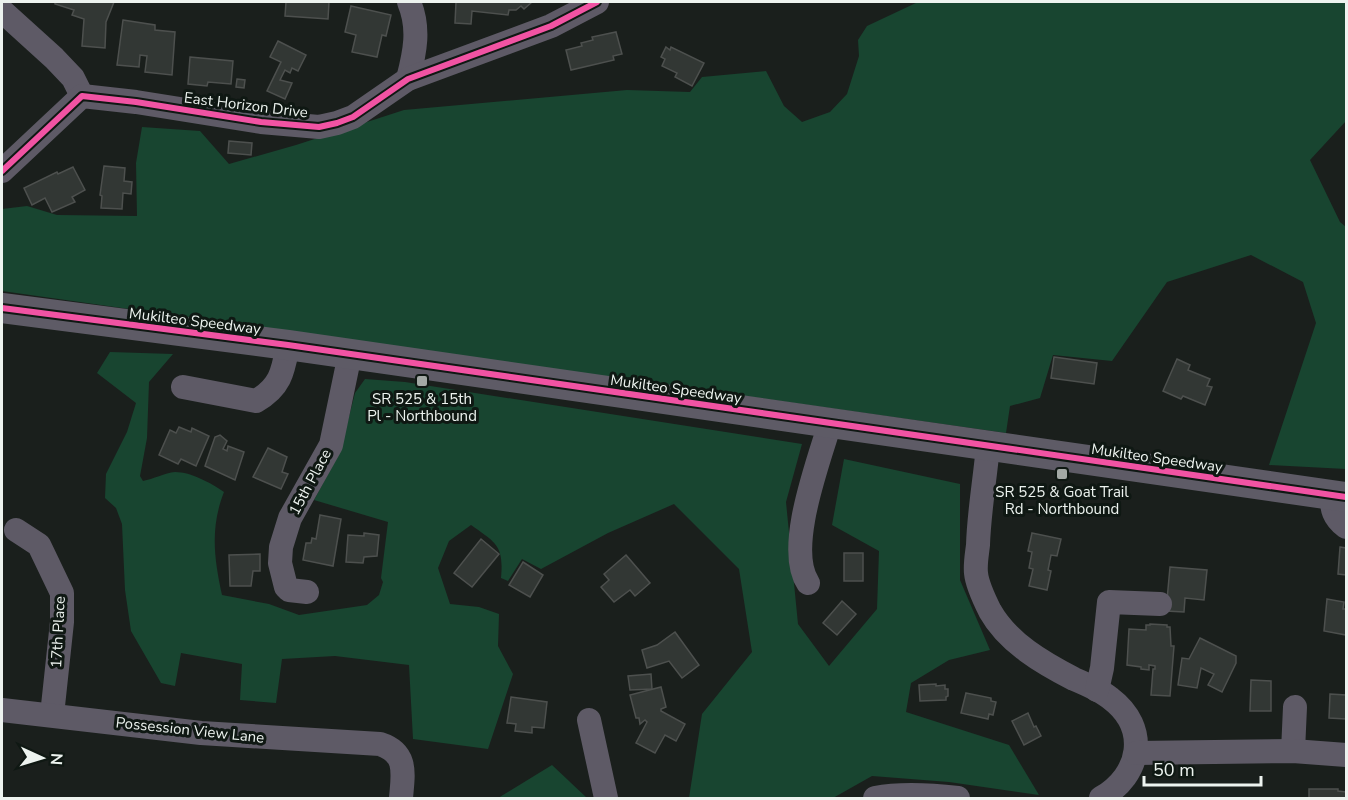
<svg xmlns="http://www.w3.org/2000/svg" width="1348" height="800" font-family="'Nunito Sans',sans-serif">
<style>
.green{fill:#184530}
.building{fill:#323734;stroke:#4d504e;stroke-width:1.5}
.lines{fill:none;stroke-linecap:round;stroke-linejoin:round}
.minor{stroke:#5e5a66;stroke-width:24}
.major{stroke:#5e5b66;stroke-width:30}
.cycleway-casing{stroke:#0f1813;stroke-width:10}
.cycleway{stroke:#f153a3;stroke-width:6}
.poi-dot{fill:#a3a9a5;stroke:#0f1813;stroke-width:2}
.labels{text-anchor:middle;stroke-width:6;stroke-linejoin:round;paint-order:stroke}
.street-label{font-size:15px;fill:#edf3ef;stroke:#0f1813}
.poi-label{font-size:15px;fill:#edf3ef;stroke:#0f1813}
</style>
<rect width="100%" height="100%" fill="#1a1f1c"/>
<!-- green -->
<g class="green">
<path d="M918,2H1346V121L1310,160L1340,222L1346,227V469L1269,465L1316,323L1303,282L1251,255L1167,282L1112,361L1053,355L1040,398L1010,406L1006,433L2,291V209L27,206L57,215L137,216L136,163L142,127L200,131L229,164L296,145L404,110L627,90L690,92L702,77L766,71L784,106L802,122L830,112L847,94L859,56L858,40L867,26Z"/>
<path d="M110,352L173,354L149,382L147,438L140,476L143,481C153,479 165,473 175,472C191,472 211,483 224,492C210,528 214,558 222,595L269,604L299,615L367,605L379,595L383,582L381,578L388,522L314,500L340,452L355,393L365,379L405,382L802,444L786,502L798,624L829,666L877,609L879,551L832,525L844,459L960,484V580L990,650L949,660L911,683L906,712L1009,745L1039,795L949,782L872,776L833,798H689L702,714L752,652L739,569L674,504L608,533L541,569L522,559L508,581L501,578C504,545 496,543 471,525L449,541L438,568L450,604L479,607L499,614L498,646L513,674L488,749L413,739L409,665L335,656L282,659L276,703L240,700L242,664L181,653L175,686L161,683L131,631L125,590L122,524L116,508L105,498L106,474L127,432L136,403L97,373Z"/>
<path d="M552,765L587,798H498Z"/>
</g>
<!-- building -->
<g class="building">
<path d="M55,2H114L106,22L105,48L82,46L84,19L72,15L74,10L55,4Z"/>
<path d="M286,2H329L328,19L285,16Z"/>
<path d="M456,2H532L524,9L521,6L516,10H509L508,15L472,11L471,24L455,23Z"/>
<path d="M351,6L391,15L386,36L382,35L377,57L352,52L356,35L345,32Z"/>
<path d="M123,20L155,25V30L175,32L172,75L145,72L147,56L140,55L139,67L117,65Z"/>
<path d="M616,32L622,54L613,56L614,60L571,70L566,50L582,46L581,43L593,40L592,37Z"/>
<path d="M278,41L306,55L298,71L292,68L290,73L285,70L280,80L292,83L285,99L267,91L281,62L270,57Z"/>
<path d="M666,47L670,50L671,47L704,63L692,86L675,77L677,73L662,66L665,59L661,57Z"/>
<path d="M190,57L233,61L231,84L208,82L207,86L188,84Z"/>
<path d="M237,79L245,80L244,88L236,87Z"/>
<path d="M229,141L252,143L251,155L228,153Z"/>
<path d="M104,166L125,168L124,181L132,182L131,194L123,193L122,209L101,208L102,196L100,195Z"/>
<path d="M73,167L85,190L72,197L75,202L52,212L45,198L32,205L24,188L57,172L58,174Z"/>
<path d="M1054,357L1097,363L1094,384L1051,378Z"/>
<path d="M1177,359L1190,365L1188,370L1210,379L1207,386L1212,387L1205,405L1183,396L1181,399L1163,391Z"/>
<path d="M179,427L191,432L192,428L209,436L196,466L181,459L178,464L159,455L170,430L176,433Z"/>
<path d="M220,435L227,441L223,449L227,451L228,446L244,452L235,480L205,466L215,437Z"/>
<path d="M268,448L287,457L282,472L288,474L281,489L253,477Z"/>
<path d="M320,515L341,519L333,566L303,560L306,543H311L312,538L316,539Z"/>
<path d="M364,533L379,535L377,556L364,557L363,563L346,562L348,535L364,536Z"/>
<path d="M1032,533L1061,539L1057,556L1051,555L1048,570L1051,571L1047,590L1029,586L1033,569L1029,568L1032,552L1028,551Z"/>
<path d="M481,539L499,554L472,587L454,573Z"/>
<path d="M1340,547L1346,548V575L1338,574Z"/>
<rect x="844" y="553" width="19" height="28"/>
<path d="M260,554V571H253L251,586H230L229,555Z"/>
<path d="M626,555L650,583L635,596L630,590L614,602L601,587L609,580L604,574Z"/>
<path d="M523,562L543,575L530,597L509,585Z"/>
<path d="M1170,567L1207,570L1204,600L1185,598L1184,612L1166,611Z"/>
<path d="M1327,599L1344,602L1343,609H1346V635L1324,631Z"/>
<path d="M842,601L856,614L837,635L823,623Z"/>
<path d="M1150,624L1167,625V627H1170L1171,646H1174L1170,696L1151,695L1153,669H1155V666L1149,665V670L1141,669V667L1127,665L1129,629L1146,630V625H1150Z"/>
<path d="M675,632L699,665L682,678L669,661L647,668L642,650L657,645Z"/>
<path d="M1200,638L1236,656V663L1222,692L1208,685L1214,674L1201,668L1197,688L1178,685L1182,658L1189,659Z"/>
<path d="M651,674L652,689L630,690L628,676Z"/>
<path d="M1251,680L1271,681V711H1250Z"/>
<path d="M936,684V686L945,685V689H948V696L946,697V700L920,701L919,685Z"/>
<path d="M661,687L666,707L661,709V711L685,724L676,741L665,735L655,753L636,743L647,722L645,720L640,724L639,718H636L630,695Z"/>
<path d="M966,693L991,698V701L996,702L993,715L989,714L988,719L961,713Z"/>
<path d="M1330,694L1346,695V719L1329,718Z"/>
<path d="M511,697L547,702L544,728L532,727V733L515,731L516,724L507,723Z"/>
<path d="M1028,713L1034,727L1036,726L1041,736L1024,745L1012,721Z"/>
<path d="M1346,787V798H1309V789H1338V791L1346,792Z"/>
</g>
<g class="lines">
<!-- minor -->
<g class="minor">
<path d="M2,11L54,58L73,78L82,96"/>
<path d="M408,79C415,52 420,28 409,2"/>
<path d="M2,171L82,96L136,102L261,122L319,127L337,123L353,117L408,79L551,26L597,2"/>
<path d="M183,387L256,401C281,387 283,371 288,345"/>
<path d="M988,446C985,479 979,512 978,545C977,554 975,564 976,573C977,584 985,601 990,611C1008,643 1043,663 1074,679C1086,684 1100,690 1110,698C1150,728 1141,775 1101,798"/>
<path d="M1332,494C1331,509 1334,518 1346,527"/>
<path d="M16,530L39,545L62,593V622L52,715"/>
<path d="M808,583C785,548 819,461 830,423"/>
<path d="M307,592L289,590L286,587L280,563L281,547L290,518L331,445L350,354"/>
<path d="M1097,690L1102,668L1109,602L1160,604"/>
<path d="M2,710L201,733L380,744C408,753 403,774 401,798"/>
<path d="M589,720L606,798"/>
<path d="M1293,751L1295,707"/>
<path d="M1136,753L1293,751L1346,755"/>
<path d="M875,798C902,793 931,795 958,798"/>
</g>
<!-- major -->
<path class="major" d="M2,308L288,345L1346,497"/>
<!-- cycleway casing -->
<g class="cycleway-casing">
<g id="cycleway">
<path d="M2,171L82,96L136,102L261,122L319,127L337,123L353,117L408,79L551,26L597,2"/>
<path d="M2,308L288,345L1346,497"/>
</g>
</g>
<!-- cycleway -->
<use href="#cycleway" class="cycleway"/>
</g>
<!-- markers -->
<g class="poi-dot">
<rect x="416" y="375" width="12" height="12" rx="3"/>
<rect x="1056" y="468" width="12" height="12" rx="3"/>
</g>
<g class="labels">
<!-- street labels -->
<g class="street-label">
<text transform="translate(246 105) rotate(7)" y="5">East Horizon Drive</text>
<text transform="translate(195 321) rotate(7)" y="5">Mukilteo Speedway</text>
<text transform="translate(676 389) rotate(8)" y="5">Mukilteo Speedway</text>
<text transform="translate(1157 458) rotate(8)" y="5">Mukilteo Speedway</text>
<text transform="translate(310 482) rotate(-62)" y="5">15th Place</text>
<text transform="translate(58 632) rotate(-87)" y="5">17th Place</text>
<text transform="translate(190 730) rotate(6)" y="5">Possession View Lane</text>
</g>
<!-- poi labels -->
<g class="poi-label">
<text x="422" y="404">SR 525 &amp; 15th<tspan x="422" dy="17">Pl - Northbound</tspan></text>
<text x="1062" y="497">SR 525 &amp; Goat Trail<tspan x="1062" dy="17">Rd - Northbound</tspan></text>
</g>
</g>
<!-- border -->
<rect width="1348" height="800" fill="none" stroke="#edf3ef" stroke-width="6"/>
<!-- north arrow -->
<g transform="translate(42 758) rotate(94)" stroke="#0f1813" stroke-width="4.5" paint-order="stroke">
<path d="M0-4.5L10 22L0 15L-10 22Z" fill="#edf3ef"/>
<text y="-9" font-size="16" font-weight="bold" text-anchor="middle" fill="#edf3ef">N</text>
</g>
<!-- scale -->
<path d="M1144 776v9h117v-9" fill="none" stroke="#edf3ef" stroke-width="3"/>
<text x="1153" y="776" font-size="18" fill="#edf3ef" stroke="#0f1813" stroke-width="4.5" paint-order="stroke">50 m</text>
</svg>
